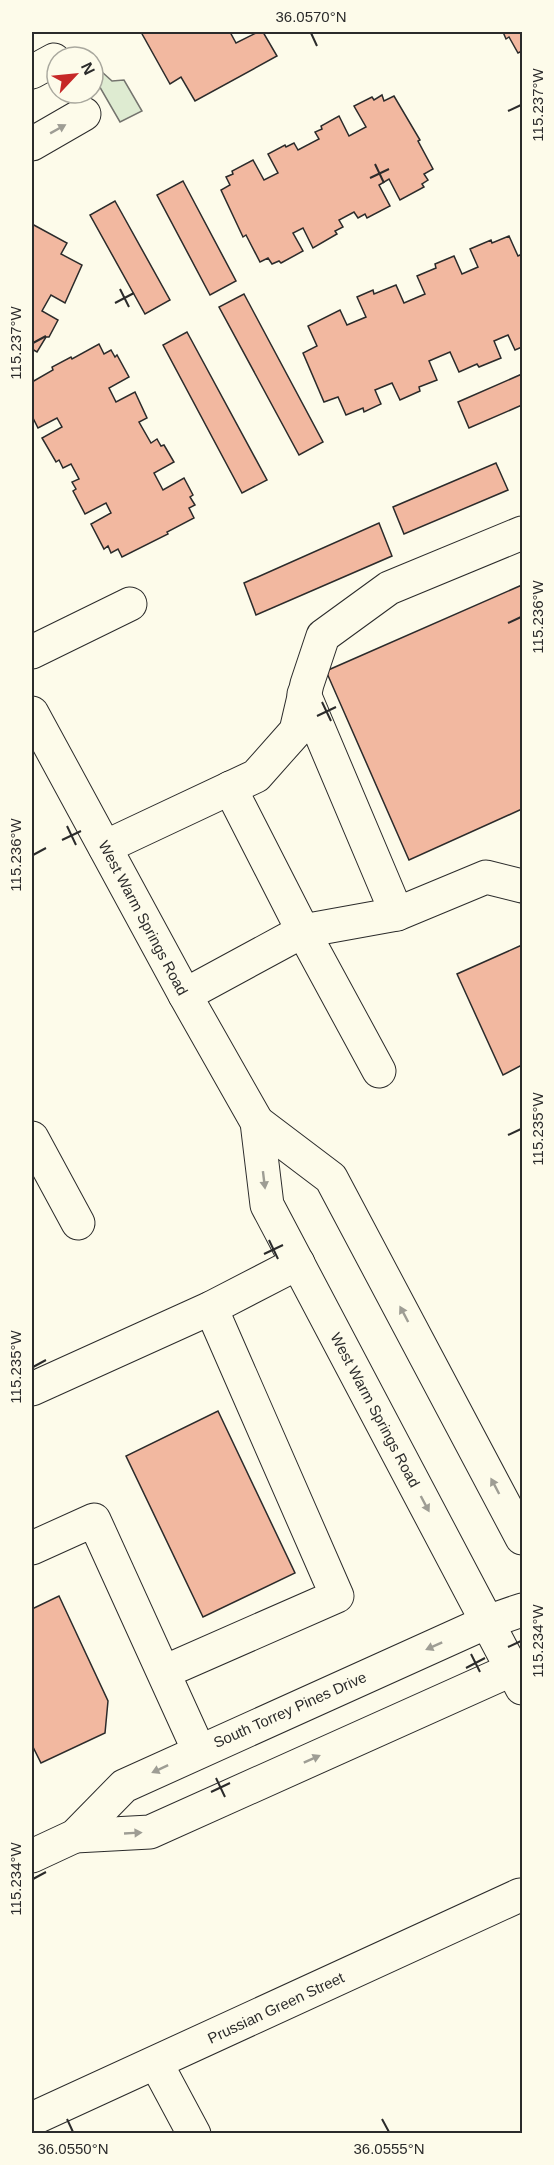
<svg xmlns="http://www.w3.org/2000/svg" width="554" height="2165" font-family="Arial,sans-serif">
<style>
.green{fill:#deebd1;stroke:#74746e;stroke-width:1.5}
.building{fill:#f2b8a0;stroke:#2b2b2b;stroke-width:1.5}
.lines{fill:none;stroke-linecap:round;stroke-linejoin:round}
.minor-casing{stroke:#2b2b2b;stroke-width:35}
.major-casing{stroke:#2b2b2b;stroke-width:35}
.minor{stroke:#fdfbea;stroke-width:33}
.major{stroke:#fdfbea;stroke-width:33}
.oneway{fill:#9e9d94}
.ticks{fill:none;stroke:#2b2b2b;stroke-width:2}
.labels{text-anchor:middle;stroke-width:4.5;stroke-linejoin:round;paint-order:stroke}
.street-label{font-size:15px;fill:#2b2b2b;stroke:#fdfbea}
.neatline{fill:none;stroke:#2b2b2b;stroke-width:2}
.ticks-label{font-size:15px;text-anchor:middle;fill:#2b2b2b}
</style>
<rect width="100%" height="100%" fill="#fdfbea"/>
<!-- green -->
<path class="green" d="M102,72L112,81L124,80L142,111L120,122L94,77Z"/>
<!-- building -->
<g class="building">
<path d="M141,32H230L236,43L258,32H263L277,56L195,101L181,77L170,84Z"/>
<path d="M503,32H522V51L518,53L509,37L506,39Z"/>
<path d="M382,95L384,101L394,96L420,140L418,141L433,169L424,174L428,180L422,184L424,187L400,200L389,179L379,185L390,206L367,218L365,214L358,218L354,212L339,220L343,227L335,231L337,234L313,248L303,228L293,233L303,251L281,263L279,261L272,264L268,258L260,262L246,235L243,237L221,190L230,185L226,177L233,174L232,171L253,160L264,180L278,173L268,154L285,145L286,147L294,143L298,150L319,139L315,132L322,129L321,126L339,116L349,136L366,127L354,106L372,97L374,100Z"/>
<path d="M183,181L236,281L210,295L157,195Z"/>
<path d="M115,201L170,300L145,314L90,215Z"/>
<path d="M32,224L67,243L61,254L82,265L65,303L51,295L42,311L58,320L49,337H46L37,352L32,349Z"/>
<path d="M509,236L518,256L522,254V347L515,350L508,335L494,341L501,358L479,367L477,364L459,372L450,352L429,361L437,380L419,387L420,391L400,400L392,383L375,390L381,404L364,412L363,408L346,415L338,397L324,402L303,353L317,346L308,326L340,310L347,325L366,317L357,297L373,290L374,294L396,285L404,303L425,294L417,276L436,268L435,264L454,256L462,274L478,267L470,249L491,240L492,243Z"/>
<path d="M244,294L323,442L299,455L219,307Z"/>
<path d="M187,332L267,480L242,493L163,345Z"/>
<path d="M99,344L104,354L111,350L115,357L117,355L129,377L109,388L116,402L135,392L147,418L139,422L151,443L157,439L161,446L164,445L174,462L154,473L163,490L184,478L193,495L190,497L195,505L189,508L194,518L167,532L168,534L122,557L118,549L111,553L108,546L104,549L91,524L111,513L106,503L85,514L73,491L76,489L72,482L79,479L71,464L63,468L59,460L56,462L42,438L62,427L57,418L38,428L32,416V382L53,370L52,367L71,357L72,359Z"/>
<path d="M522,374V405L469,428L458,402Z"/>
<path d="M496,463L508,490L404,534L393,507Z"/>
<path d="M379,523L392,556L256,615L244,583Z"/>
<path d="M522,585V809L409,860L326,671Z"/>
<path d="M522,945V1065L503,1075L457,974Z"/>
<path d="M218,1411L295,1573L203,1617L126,1456Z"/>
<path d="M59,1596L108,1701L105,1733L41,1763L32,1745V1609Z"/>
</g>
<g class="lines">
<!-- minor casing -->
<g class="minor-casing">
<g id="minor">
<path d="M32,72L54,60"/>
<path d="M32,144L84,114"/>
<path d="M32,652L130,604"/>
<path d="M304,694L397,914"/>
<path d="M230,788L303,931L379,1071"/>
<path d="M105,847L256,776L296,731L307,684L323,636L389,588L522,533"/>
<path d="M185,995L303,931L397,914L486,877L522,886"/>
<path d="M32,1138L78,1223"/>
<path d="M32,1389L211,1308L298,1263"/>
<path d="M32,1548L94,1520L199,1751"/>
<path d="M164,1672L337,1596L211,1308"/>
<path d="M75,1836L150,1832L522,1665"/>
<path d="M32,1856L75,1836L124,1786L487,1622L522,1610"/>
<path d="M156,2063L194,2134"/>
<path d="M32,2119L520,1895"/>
</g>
</g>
<!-- major casing -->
<g class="major-casing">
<g id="major">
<path d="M32,713L185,995L257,1122L267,1205L522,1688"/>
<path d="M257,1122L331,1178L522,1538"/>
</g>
</g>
<!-- minor -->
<use href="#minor" class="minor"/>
<!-- major -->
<use href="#major" class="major"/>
</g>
<!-- one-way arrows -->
<defs><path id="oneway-solid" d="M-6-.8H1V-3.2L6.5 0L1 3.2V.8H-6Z" transform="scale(1.5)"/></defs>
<g class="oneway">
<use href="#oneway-solid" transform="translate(58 129) rotate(-29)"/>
<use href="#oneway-solid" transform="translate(264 1180) rotate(83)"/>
<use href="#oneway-solid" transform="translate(404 1314) rotate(-118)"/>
<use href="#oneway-solid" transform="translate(495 1486) rotate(-118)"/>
<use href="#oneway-solid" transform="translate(425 1504) rotate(62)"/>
<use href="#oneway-solid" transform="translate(434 1646) rotate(156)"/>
<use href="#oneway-solid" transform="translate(312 1759) rotate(-24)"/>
<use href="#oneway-solid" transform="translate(160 1769) rotate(155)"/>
<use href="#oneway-solid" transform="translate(133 1833) rotate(-3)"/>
</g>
<!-- ticks -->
<path class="ticks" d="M311,33L317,46M508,111L521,105M375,164L384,183M370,178L389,169M120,289L129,307M115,303L134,293M33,343L46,336M508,623L521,617M322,702L331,721M317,716L336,707M67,826L76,845M62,840L81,831M33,855L46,848M508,1135L521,1129M269,1240L278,1259M264,1254L283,1245M33,1367L46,1360M508,1647L521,1641M471,1654L480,1672M466,1668L485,1658M216,1778L225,1797M211,1792L230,1783M33,1879L46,1872M67,2119L73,2132M382,2119L389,2132"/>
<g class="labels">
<!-- street labels -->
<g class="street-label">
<text transform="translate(143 918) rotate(62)" y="5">West Warm Springs Road</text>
<text transform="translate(375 1410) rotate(62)" y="5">West Warm Springs Road</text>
<text transform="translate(290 1710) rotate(-24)" y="5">South Torrey Pines Drive</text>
<text transform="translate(276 2008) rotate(-25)" y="5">Prussian Green Street</text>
</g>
</g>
<!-- border -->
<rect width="554" height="2165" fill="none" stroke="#fdfbea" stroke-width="66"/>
<!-- north arrow -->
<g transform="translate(75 75) rotate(64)"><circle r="28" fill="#fdfbea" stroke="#a9a89e" stroke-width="1.5"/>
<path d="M0-4.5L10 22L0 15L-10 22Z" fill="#c62828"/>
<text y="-9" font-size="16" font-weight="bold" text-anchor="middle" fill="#2b2b2b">N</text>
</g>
<rect x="33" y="33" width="488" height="2099" class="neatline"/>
<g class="ticks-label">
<text x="311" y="22">36.0570°N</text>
<text transform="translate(538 105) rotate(-90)" y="5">115.237°W</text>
<text transform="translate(16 343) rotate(-90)" y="5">115.237°W</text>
<text transform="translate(538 617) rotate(-90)" y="5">115.236°W</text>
<text transform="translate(16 855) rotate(-90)" y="5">115.236°W</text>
<text transform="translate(538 1129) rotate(-90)" y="5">115.235°W</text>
<text transform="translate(16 1367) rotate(-90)" y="5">115.235°W</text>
<text transform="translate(538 1641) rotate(-90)" y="5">115.234°W</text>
<text transform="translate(16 1879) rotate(-90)" y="5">115.234°W</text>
<text x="73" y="2154">36.0550°N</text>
<text x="389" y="2154">36.0555°N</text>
</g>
</svg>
